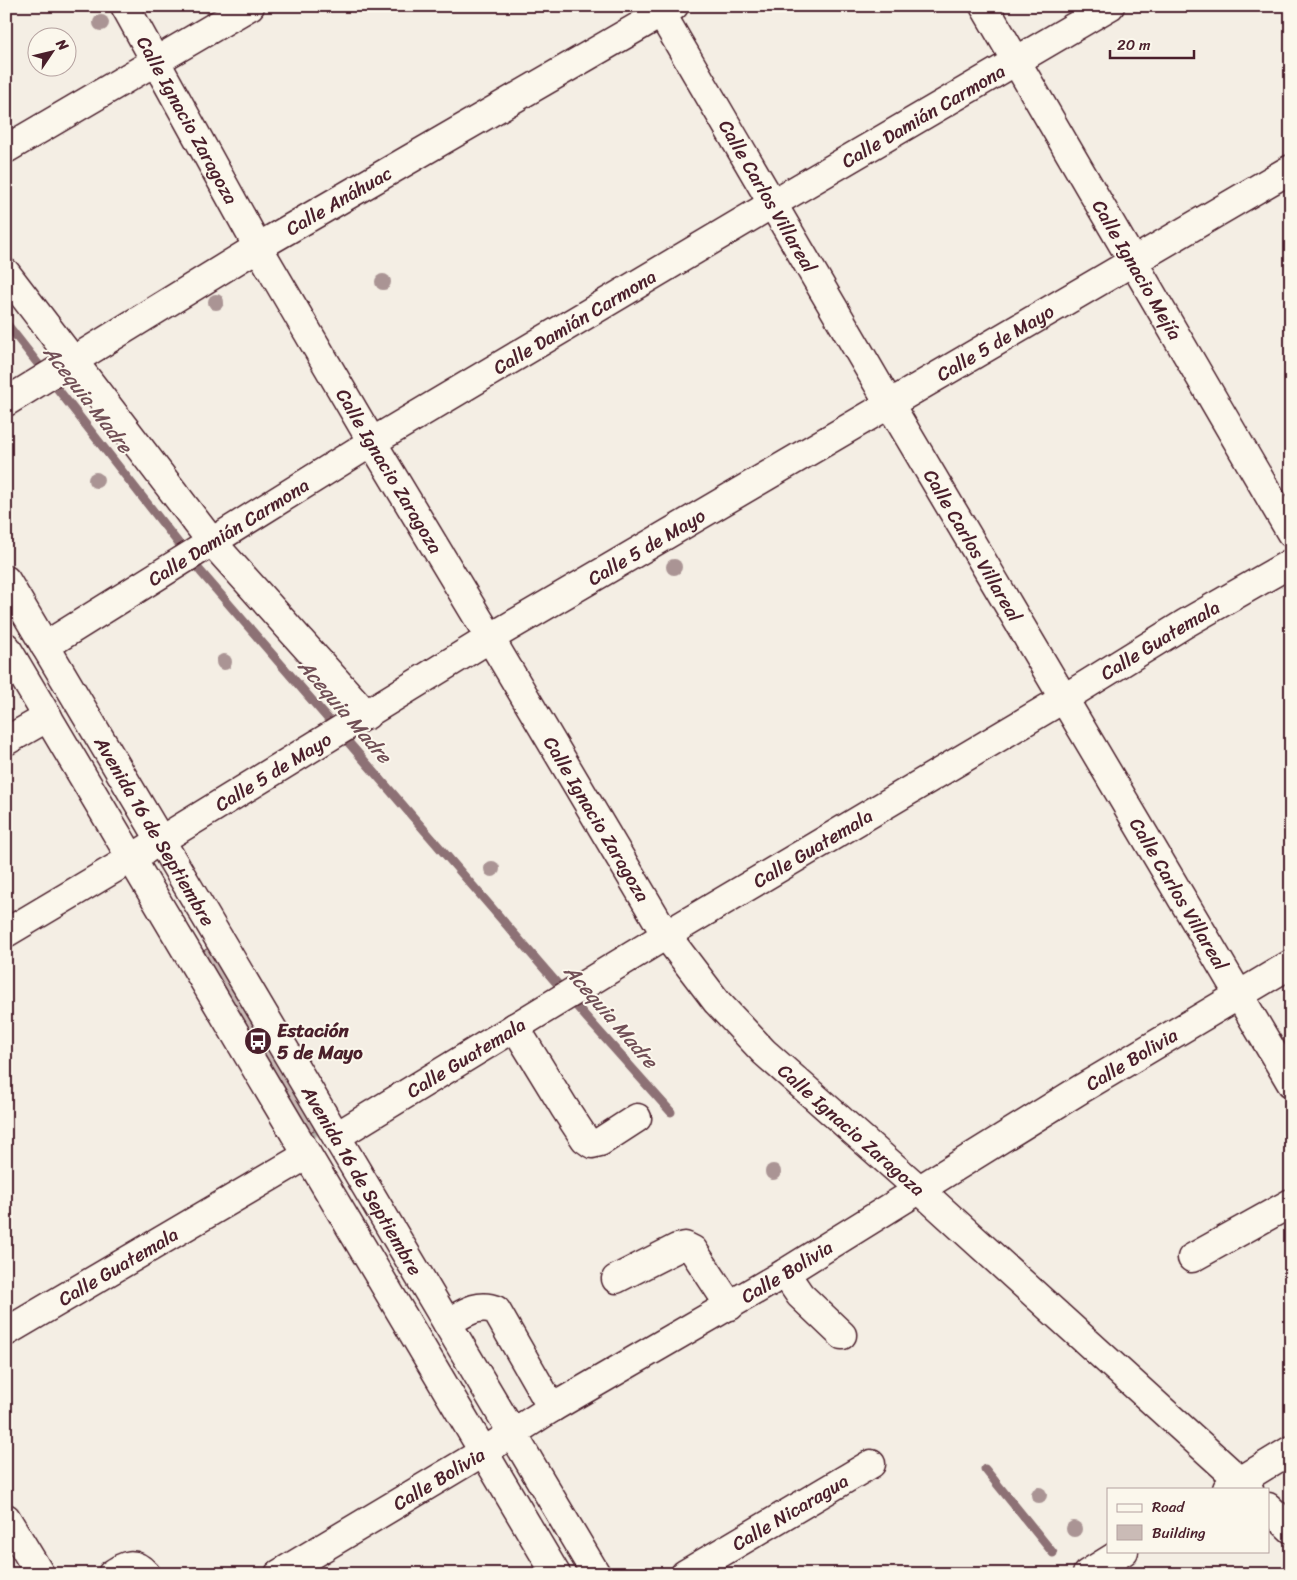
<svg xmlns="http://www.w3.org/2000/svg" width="1297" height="1580" font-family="Sriracha,sans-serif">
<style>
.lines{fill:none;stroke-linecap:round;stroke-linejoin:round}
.stream{stroke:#8d7174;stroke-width:9}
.building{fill:#cabbb6;stroke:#4a1f2b;filter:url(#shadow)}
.minor-casing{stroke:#4a1f2b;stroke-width:31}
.major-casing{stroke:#4a1f2b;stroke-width:31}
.minor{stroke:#fbf7ec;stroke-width:28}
.major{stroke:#fbf7ec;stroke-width:28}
.tree{fill:#aa9494}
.labels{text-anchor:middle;stroke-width:4;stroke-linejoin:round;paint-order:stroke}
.street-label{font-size:19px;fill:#4a1f2b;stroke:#fbf7ec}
.poi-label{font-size:19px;font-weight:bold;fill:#4a1f2b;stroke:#fbf7ec;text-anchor:start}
.water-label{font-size:20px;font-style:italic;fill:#714f56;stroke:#fbf7ec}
</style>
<defs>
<filter id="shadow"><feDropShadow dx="4.5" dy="4.5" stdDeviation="1" flood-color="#0004"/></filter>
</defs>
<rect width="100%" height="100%" fill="#f4eee4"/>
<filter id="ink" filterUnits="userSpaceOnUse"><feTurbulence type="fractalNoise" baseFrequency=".02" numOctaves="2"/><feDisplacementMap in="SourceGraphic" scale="10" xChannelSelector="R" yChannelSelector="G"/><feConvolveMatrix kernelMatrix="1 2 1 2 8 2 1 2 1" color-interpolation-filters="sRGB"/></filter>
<g filter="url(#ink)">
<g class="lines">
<!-- stream -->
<g class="stream">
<path d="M6,323L201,572L587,1018L671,1112"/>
<path d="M985,1469L1053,1553"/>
</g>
</g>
<!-- building -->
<path class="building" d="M210,947L317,1128L307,1134L200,953Z"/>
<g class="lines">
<!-- minor casing -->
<g class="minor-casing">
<g id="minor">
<path id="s1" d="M125,6L258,247L372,442L490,638L666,935L717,1002L764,1052L920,1190L1249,1489"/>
<path id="s2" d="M657,6L889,403L1291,1083"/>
<path d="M6,149L250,6"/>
<path d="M6,273L211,541L367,715"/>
<path id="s3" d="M6,402L258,247L674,6"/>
<path id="s4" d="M45,646L372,442L772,204L1110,6"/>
<path d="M6,741L48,717"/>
<path id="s5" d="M6,933L132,858L490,638L1291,169"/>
<path d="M515,1027L564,1107L585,1139L592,1144L600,1142L637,1118"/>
<path id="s6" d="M337,1136L666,935L1063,699L1186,623L1291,563"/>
<path d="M1192,1258L1291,1203"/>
<path d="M785,1273L800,1295L842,1335"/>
<path d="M616,1279L677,1248L685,1246L693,1250L730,1306"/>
<path d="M447,1323C463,1314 478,1302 496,1310L552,1408"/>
<path id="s7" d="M6,1332L307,1155"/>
<path d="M1227,1489L1291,1450"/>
<path d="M1268,1507L1291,1529"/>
<path d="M6,1518L40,1574"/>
<path d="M112,1574C126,1565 133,1560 146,1574"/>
<path id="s8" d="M279,1574L483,1452L552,1408L785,1273L1081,1089L1291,964"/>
<path id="s9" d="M685,1574L871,1464"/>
<path d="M1087,1574L1124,1551"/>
</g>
</g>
<!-- major casing -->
<g class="major-casing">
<g id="major">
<path id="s10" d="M984,6L1291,533"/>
<path id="s11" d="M6,580L596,1574"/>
<path d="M6,647L556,1574"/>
</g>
</g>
<!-- minor -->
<use href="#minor" class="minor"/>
<!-- major -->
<use href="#major" class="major"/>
</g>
<!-- trees -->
<g class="tree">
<circle cx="101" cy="23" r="8"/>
<circle cx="383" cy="282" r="8"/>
<circle cx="216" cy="302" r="8"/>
<circle cx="96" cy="480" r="8"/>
<circle cx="674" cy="567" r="8"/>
<circle cx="224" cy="662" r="8"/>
<circle cx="492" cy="869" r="8"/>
<circle cx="773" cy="1172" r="8"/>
<circle cx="1039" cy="1495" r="8"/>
<circle cx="1074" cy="1529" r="8"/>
</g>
</g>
<!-- icons -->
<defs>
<g id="bus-disc" transform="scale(1.4375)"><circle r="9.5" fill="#4a1f2b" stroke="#fbf7ec"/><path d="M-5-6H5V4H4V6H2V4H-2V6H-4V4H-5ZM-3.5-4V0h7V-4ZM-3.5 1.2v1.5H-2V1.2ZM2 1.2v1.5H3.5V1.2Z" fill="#fff"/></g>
</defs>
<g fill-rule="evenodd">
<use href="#bus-disc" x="258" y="1041"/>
</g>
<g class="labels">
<!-- street labels -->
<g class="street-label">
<text dy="7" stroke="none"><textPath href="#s4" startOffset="1026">Calle Damián Carmona</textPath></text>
<text dy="7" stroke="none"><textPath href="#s1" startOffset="130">Calle Ignacio Zaragoza</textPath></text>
<text dy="7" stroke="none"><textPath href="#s2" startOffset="220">Calle Carlos Villareal</textPath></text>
<text dy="7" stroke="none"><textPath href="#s3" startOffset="389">Calle Anáhuac</textPath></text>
<text dy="7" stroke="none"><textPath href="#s10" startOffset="305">Calle Ignacio Mejía</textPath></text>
<text dy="7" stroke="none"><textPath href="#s4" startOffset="621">Calle Damián Carmona</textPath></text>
<text dy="7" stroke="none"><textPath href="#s5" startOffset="1152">Calle 5 de Mayo</textPath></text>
<text dy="7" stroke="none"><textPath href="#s1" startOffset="535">Calle Ignacio Zaragoza</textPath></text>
<text dy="7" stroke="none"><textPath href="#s4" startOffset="216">Calle Damián Carmona</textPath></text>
<text dy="7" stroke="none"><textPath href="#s5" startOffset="748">Calle 5 de Mayo</textPath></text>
<text dy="7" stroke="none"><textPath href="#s2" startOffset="625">Calle Carlos Villareal</textPath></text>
<text dy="7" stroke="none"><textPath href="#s6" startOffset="961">Calle Guatemala</textPath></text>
<text dy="7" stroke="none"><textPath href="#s5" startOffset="312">Calle 5 de Mayo</textPath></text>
<text dy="7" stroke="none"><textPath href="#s1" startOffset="940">Calle Ignacio Zaragoza</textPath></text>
<text dy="7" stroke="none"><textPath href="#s11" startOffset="292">Avenida 16 de Septiembre</textPath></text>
<text dy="7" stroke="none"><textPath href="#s6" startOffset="556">Calle Guatemala</textPath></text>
<text dy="7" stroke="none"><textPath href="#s2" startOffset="1030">Calle Carlos Villareal</textPath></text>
<text dy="7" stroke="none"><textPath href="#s6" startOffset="151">Calle Guatemala</textPath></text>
<text dy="7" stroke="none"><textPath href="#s8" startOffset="996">Calle Bolivia</textPath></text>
<text dy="7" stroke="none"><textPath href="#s1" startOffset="1345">Calle Ignacio Zaragoza</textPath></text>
<text dy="7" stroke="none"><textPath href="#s11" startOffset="698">Avenida 16 de Septiembre</textPath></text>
<text dy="7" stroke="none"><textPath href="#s7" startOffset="130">Calle Guatemala</textPath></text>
<text dy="7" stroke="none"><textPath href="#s8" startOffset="591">Calle Bolivia</textPath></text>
<text dy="7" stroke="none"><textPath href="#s8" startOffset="186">Calle Bolivia</textPath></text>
<text dy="7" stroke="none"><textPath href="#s9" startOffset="122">Calle Nicaragua</textPath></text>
</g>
<!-- poi labels -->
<g class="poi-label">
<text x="277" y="1037">Estación<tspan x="277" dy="22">5 de Mayo</tspan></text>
</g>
<!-- water labels -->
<g class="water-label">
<text transform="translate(88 399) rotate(52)" y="7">Acequia Madre</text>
<text transform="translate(345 711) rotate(49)" y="7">Acequia Madre</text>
<text transform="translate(611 1016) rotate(49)" y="7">Acequia Madre</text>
</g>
</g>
<!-- margin -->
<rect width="1297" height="1580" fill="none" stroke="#fbf7ec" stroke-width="25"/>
<rect x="12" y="12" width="1272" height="1555" fill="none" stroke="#4a1f2b" stroke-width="2" filter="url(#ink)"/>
<!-- legend -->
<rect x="1107" y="1488" width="162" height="65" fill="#fbf7ec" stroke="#b4a19f"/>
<rect x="1117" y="1504" width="25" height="8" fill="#fbf7ec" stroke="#b4a19f"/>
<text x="1152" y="1512" font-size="15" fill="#4a1f2b">Road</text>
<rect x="1117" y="1525" width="25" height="15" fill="#cabbb6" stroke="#b4a19f"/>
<text x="1152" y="1538" font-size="15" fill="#4a1f2b">Building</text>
<!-- north arrow -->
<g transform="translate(52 52) rotate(55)"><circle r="24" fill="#fbf7ec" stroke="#b4a19f"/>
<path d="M0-4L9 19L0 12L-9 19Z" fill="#4a1f2b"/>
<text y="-8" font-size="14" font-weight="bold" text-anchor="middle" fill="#4a1f2b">N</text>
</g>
<!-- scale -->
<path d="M1110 50v8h84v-8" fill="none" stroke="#4a1f2b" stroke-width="2.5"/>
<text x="1117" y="50" font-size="15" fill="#4a1f2b" stroke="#fbf7ec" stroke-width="4" paint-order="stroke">20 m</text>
</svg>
